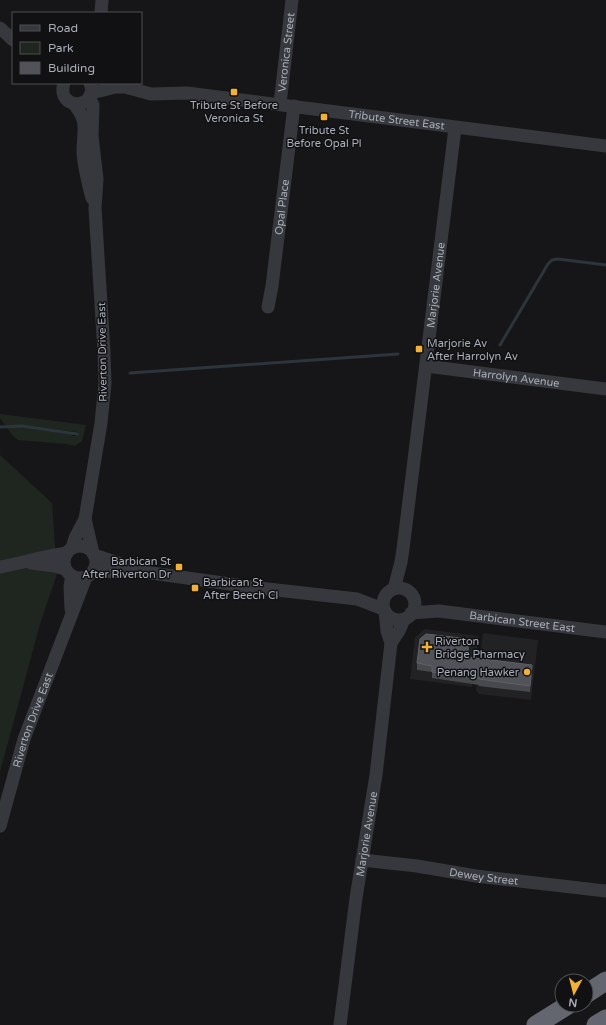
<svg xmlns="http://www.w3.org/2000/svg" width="606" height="1025" font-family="'Varela Round',sans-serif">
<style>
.built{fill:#222225}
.green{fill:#1e261f}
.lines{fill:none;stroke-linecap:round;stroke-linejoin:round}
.stream{stroke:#2c353c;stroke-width:3}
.minor{stroke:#37383d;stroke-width:13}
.highway{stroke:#63666e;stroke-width:19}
.wall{fill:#47494d}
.shaded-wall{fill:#2f3033}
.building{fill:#525359;stroke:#5f6168}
.poi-dot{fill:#f2b134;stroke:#111113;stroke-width:1.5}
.labels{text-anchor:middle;stroke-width:3;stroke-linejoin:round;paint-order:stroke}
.street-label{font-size:11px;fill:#a8adb8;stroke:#111113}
.poi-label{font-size:11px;fill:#a8adb8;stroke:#111113;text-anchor:start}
</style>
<rect width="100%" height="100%" fill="#161618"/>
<!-- built -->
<g class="built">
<path d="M425,629L479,636L472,687L410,679L415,637Z"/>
<path d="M483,633L538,640L531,700L479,694L476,690Z"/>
</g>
<!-- green -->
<g class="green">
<path d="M0,414L86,425L82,441L75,446L66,444L18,440L13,436L7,428L19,427L72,434V436H77L78,432L22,425H5L0,418Z"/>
<path d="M0,455L52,503L57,574L40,624L0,772Z"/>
</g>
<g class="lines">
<!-- stream -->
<g class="stream">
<path d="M500,345L548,264L552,260L558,259L606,265"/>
<path d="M130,373L398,354"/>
<path d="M0,427L22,426L77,434"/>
</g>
<!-- minor -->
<g class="minor">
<path d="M101,13L102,0"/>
<path d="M0,28L13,40"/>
<path d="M64,83C55,111 100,110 90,83"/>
<path id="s1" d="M91,93L116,87H125L151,94L187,93L606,146"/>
<path d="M74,104C89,122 83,130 83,152C84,168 88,183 92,198"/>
<path id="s2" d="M280,104L292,0"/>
<path id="s3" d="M268,307L272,286L294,106"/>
<path id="s4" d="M426,366L606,389"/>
<path d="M85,519L93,553"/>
<circle cx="80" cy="562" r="16"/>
<path d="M72,548L75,538L85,519L101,423L105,383L104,352L95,208L97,179L92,136L93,105L89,97"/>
<path d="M94,555L118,563L130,570"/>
<path d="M31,563L55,566L65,569"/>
<path d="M0,567C22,563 44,556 67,553"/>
<path d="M94,571L118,572L130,570L259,588L357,599L383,609"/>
<circle cx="399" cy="604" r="16"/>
<path id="s5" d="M394,589L401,562L403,549L455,128"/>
<path d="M71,609L70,586L72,576"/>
<path d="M385,611L387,631L391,643"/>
<path id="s6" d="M411,613L439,611L606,632"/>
<path id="s7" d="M0,826L24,739L86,577"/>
<path id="s8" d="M362,860L417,866L476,876L606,891"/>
<path id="s9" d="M340,1025L356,898L376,775L391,643L399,631L404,619"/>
</g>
<!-- highway -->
<g class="highway">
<path d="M586,994L606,981"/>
<path d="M536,1025L568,1005"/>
<path d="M596,1025L606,1019"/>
</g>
</g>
<!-- wall -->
<path class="wall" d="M469,646L468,657L532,672L530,692L479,686V685L432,678V672L417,670V663Z"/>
<!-- shaded-wall -->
<g class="shaded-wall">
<path d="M469,639V646L467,663V657Z"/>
<path d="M532,665V672L530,692V686Z"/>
</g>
<!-- building -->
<path class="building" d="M426,634L469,639L467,657L532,665L530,686L479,679V678L432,672V666L417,663L420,639Z"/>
<!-- markers -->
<g class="poi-dot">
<rect x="230" y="88" width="8" height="8" rx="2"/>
<rect x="320" y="113" width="8" height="8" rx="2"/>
<rect x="415" y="345" width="8" height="8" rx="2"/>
<rect x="175" y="563" width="8" height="8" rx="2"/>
<rect x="191" y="584" width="8" height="8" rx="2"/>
<path d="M425 641h4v4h4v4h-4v4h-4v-4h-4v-4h4z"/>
<circle cx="527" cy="672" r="4"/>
</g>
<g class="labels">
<!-- street labels -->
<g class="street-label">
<text dy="4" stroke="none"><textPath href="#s2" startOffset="52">Veronica Street</textPath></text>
<text dy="4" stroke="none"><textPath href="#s1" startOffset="309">Tribute Street East</textPath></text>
<text dy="4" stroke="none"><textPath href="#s3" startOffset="101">Opal Place</textPath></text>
<text dy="4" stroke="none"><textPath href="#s5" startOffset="307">Marjorie Avenue</textPath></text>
<text transform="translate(102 352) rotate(-91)" y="4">Riverton Drive East</text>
<text dy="4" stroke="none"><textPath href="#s4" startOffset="91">Harrolyn Avenue</textPath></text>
<text dy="4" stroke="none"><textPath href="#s6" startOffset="112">Barbican Street East</textPath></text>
<text dy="4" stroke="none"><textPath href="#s7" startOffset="111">Riverton Drive East</textPath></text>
<text dy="4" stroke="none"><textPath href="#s9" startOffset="193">Marjorie Avenue</textPath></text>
<text dy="4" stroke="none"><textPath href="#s8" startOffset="123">Dewey Street</textPath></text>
</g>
<!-- poi labels -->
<g class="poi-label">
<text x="234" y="109" text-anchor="middle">Tribute St Before<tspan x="234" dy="13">Veronica St</tspan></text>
<text x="324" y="134" text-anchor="middle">Tribute St<tspan x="324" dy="13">Before Opal Pl</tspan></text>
<text x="427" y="347">Marjorie Av<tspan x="427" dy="13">After Harrolyn Av</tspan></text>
<text x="171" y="565" text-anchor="end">Barbican St<tspan x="171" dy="13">After Riverton Dr</tspan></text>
<text x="203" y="586">Barbican St<tspan x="203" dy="13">After Beech Cl</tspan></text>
<text x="435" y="645">Riverton<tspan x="435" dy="13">Bridge Pharmacy</tspan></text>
<text x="519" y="676" text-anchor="end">Penang Hawker</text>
</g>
</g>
<!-- legend -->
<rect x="12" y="12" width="130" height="72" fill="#111113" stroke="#4d4f55"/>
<rect x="20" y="25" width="20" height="6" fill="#37383d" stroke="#4d4f55"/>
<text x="48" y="32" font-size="12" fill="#a8adb8">Road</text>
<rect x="20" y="42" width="20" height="12" fill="#1e261f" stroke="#4d4f55"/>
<text x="48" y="52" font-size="12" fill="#a8adb8">Park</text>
<rect x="20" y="62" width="20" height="12" fill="#525359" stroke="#4d4f55"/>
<text x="48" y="72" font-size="12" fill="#a8adb8">Building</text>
<!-- north arrow -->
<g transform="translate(574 993) rotate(187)"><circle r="19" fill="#111113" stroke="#4d4f55"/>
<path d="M0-3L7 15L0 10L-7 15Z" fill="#f2b134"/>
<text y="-6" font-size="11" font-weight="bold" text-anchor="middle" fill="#a8adb8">N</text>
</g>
</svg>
